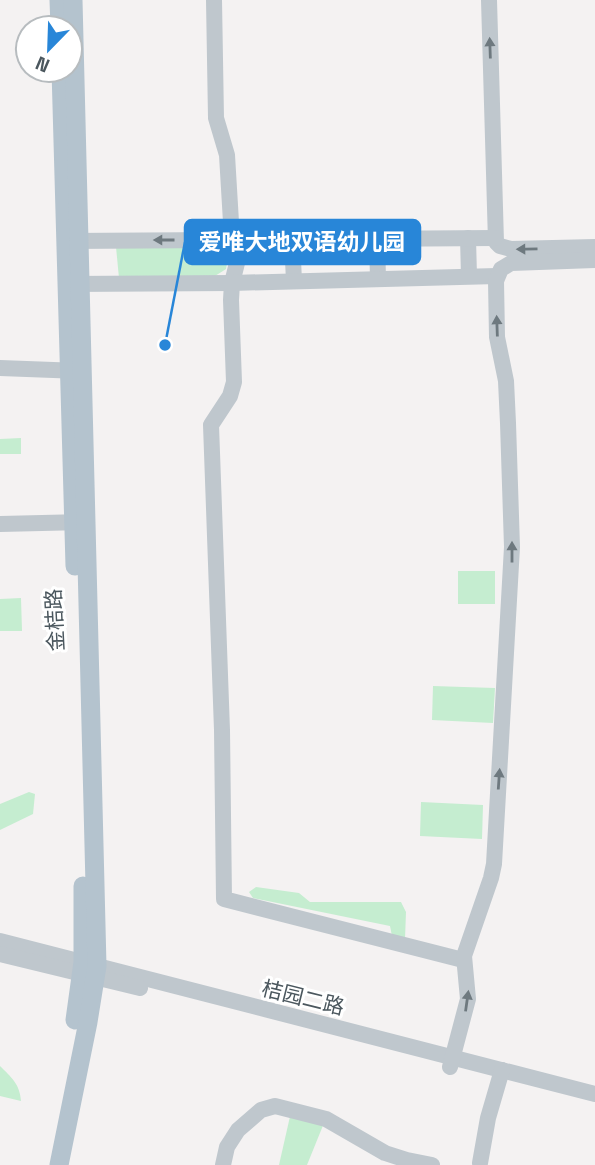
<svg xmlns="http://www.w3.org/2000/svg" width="595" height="1165" font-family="'Space Grotesk','Noto Sans SC',sans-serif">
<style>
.green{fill:#c5edd0}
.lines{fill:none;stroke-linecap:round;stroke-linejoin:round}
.minor{stroke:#bfc7cd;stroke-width:16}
.major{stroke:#b4c3ce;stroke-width:19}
.oneway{fill:#6e797f}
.labels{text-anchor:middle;stroke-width:6;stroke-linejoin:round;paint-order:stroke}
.street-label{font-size:21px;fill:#4b575e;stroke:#fff}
.leader{fill:none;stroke:#2886d8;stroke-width:2.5}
.callout-dot{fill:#2886d8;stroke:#fff;stroke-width:2.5}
.callout{fill:#2886d8;stroke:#2886d8;stroke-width:2.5}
.callout-label{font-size:23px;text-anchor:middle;font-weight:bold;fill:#fff}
</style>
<rect width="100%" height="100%" fill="#f4f2f2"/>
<!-- green -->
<g class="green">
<path d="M209,245L221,249L228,257L226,269L215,276L119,278L116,247Z"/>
<path d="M21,438V454H0V439Z"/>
<rect x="458" y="571" width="37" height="33"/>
<path d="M21,598L22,631H0V599Z"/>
<path d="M433,686L495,688L493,723L432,720Z"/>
<path d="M29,792L35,794L33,814L0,830V804Z"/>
<path d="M421,802L483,805L482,839L420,836Z"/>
<path d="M256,887L299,893L310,902H401L406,912L405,939L392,936L390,926L253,898L249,892Z"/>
<path d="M0,1066C11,1077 20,1084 21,1101L0,1096Z"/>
<path d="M291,1112L324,1123L307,1165H279Z"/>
</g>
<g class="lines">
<!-- minor -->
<g class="minor">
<path d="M214,0L216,118L227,155L232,239L237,263L232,283L231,300L234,382L230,396L211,425L222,730L224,899L463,960"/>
<path d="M489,0L496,242L500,246L511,249L595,247"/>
<path d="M377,238L378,279"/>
<path d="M468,238L469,276"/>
<path d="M292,239L294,281"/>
<path d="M68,241L495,238"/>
<path d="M69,284L232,283L497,276"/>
<path d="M0,368L80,371"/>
<path d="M0,524L84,522"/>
<path d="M0,941L595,1094"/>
<path d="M0,954L140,988"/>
<path d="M450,1067L468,999L464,956L491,878L494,864L512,547L508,423L506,381L497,337L496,281L501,269L511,263L595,260"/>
<path d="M480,1163L488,1118L502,1070"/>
<path d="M223,1165L227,1147L238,1130L261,1110L275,1106L326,1119L385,1153L407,1160L432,1165"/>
</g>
<!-- major -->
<g class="major">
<path d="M59,0L60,28"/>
<path d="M61,70L75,566"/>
<path d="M75,1020L83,962V886"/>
<path d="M59,1165L88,1022L97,966L73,0"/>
</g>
</g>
<!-- one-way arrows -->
<defs><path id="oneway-solid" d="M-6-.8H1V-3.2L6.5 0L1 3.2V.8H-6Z" transform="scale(1.75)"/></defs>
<g class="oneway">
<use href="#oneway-solid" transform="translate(490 48) rotate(-92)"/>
<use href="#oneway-solid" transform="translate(164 240) rotate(180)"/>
<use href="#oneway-solid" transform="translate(527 249) rotate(179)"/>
<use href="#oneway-solid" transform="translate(497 326) rotate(-92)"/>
<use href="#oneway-solid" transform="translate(512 552) rotate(-90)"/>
<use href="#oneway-solid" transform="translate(499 779) rotate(-86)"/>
<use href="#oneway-solid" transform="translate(467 1001) rotate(-82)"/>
</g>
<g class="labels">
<!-- street labels -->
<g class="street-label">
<text transform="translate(55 620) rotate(-93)" y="7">金桔路</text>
<text transform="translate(303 998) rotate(14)" y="7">桔园二路</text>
</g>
</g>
<!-- callouts -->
<path class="leader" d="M165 345L185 242"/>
<circle class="callout-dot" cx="165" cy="345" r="7"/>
<rect class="callout" x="185" y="220" width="235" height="44" rx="7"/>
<g class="callout-label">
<text x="302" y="250">爱唯大地双语幼儿园</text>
</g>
<!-- north arrow -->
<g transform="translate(49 49) rotate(203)"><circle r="33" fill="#ffffff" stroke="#b7bcbf" stroke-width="2"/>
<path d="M0-5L12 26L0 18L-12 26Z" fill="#2886d8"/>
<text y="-10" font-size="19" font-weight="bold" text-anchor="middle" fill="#4b575e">N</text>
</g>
</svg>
